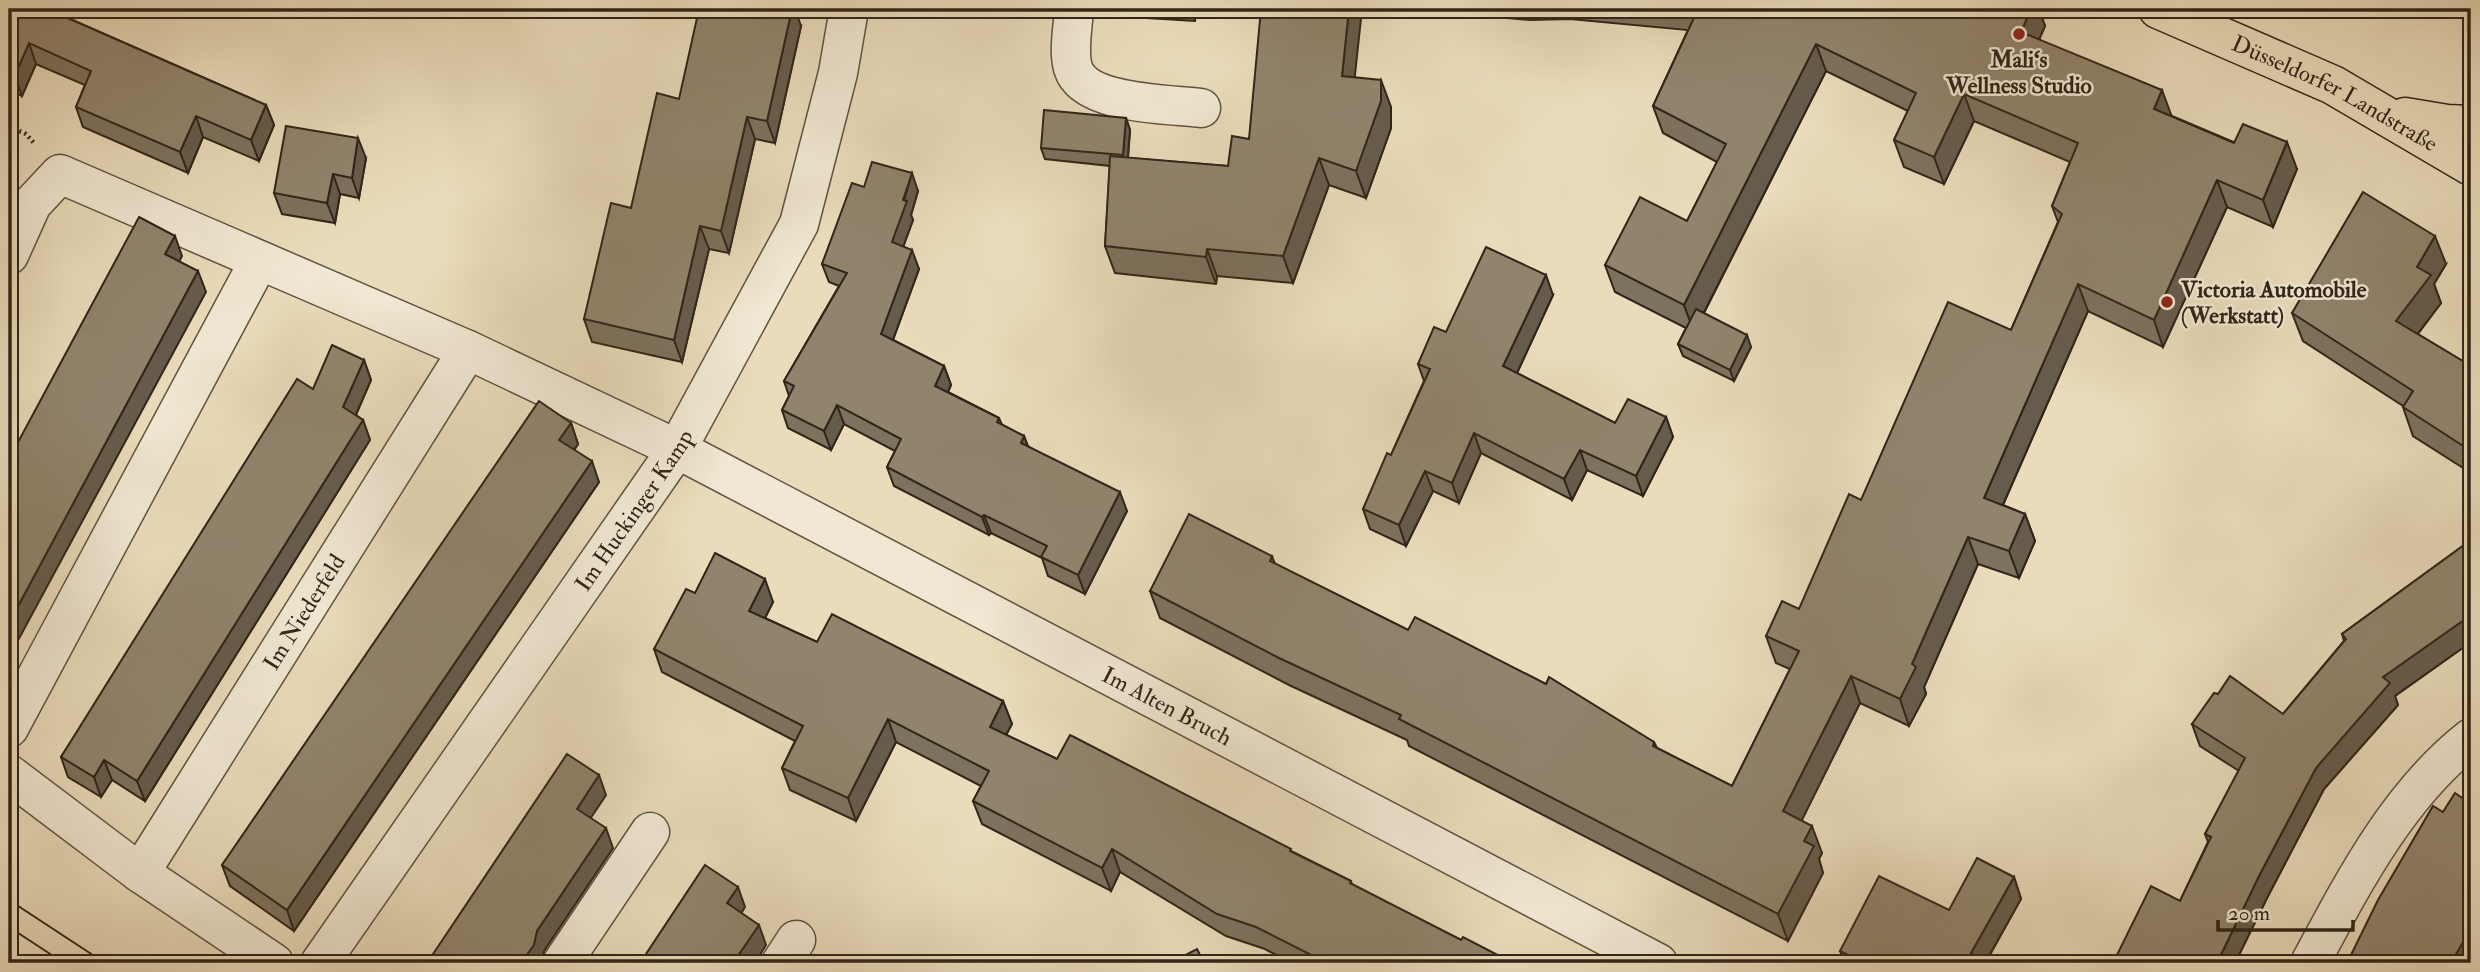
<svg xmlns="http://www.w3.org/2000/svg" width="2480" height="972" font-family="'IM FELL Double Pica',serif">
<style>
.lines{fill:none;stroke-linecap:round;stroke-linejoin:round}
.minor-casing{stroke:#5f5342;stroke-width:41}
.major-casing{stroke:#312519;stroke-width:41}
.path{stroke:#312519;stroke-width:4.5;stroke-dasharray:2 3.5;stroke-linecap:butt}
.minor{stroke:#f1e8d3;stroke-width:38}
.major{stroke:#eadcbb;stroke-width:38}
.tram{stroke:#312519;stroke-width:2}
.wall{fill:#7d725e;stroke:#312519;stroke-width:2}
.shaded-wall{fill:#665c4c;stroke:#312519;stroke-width:2}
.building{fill:#91846d;stroke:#312519;stroke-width:2}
.poi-dot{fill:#8f2418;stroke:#f1e8d3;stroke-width:2.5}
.labels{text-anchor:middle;stroke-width:5;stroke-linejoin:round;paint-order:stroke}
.poi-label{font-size:23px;font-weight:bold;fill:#312519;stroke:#f1e8d3}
.street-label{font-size:23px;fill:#312519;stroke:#f1e8d3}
</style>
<rect width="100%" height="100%" fill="#eadcbb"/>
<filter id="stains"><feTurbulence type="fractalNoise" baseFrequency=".00286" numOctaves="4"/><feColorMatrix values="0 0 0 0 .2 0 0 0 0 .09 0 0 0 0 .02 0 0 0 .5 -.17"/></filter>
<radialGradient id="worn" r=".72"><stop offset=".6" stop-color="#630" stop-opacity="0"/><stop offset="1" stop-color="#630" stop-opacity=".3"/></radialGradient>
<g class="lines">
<!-- minor casing -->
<g class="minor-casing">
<g id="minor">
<path d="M1074,9C1073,27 1068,51 1073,68C1084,105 1169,104 1201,108"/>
<path id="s1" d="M9,255L32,204L60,174L468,350L677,449L1658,963"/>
<path d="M9,728L259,261"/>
<path d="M9,774L140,873L274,963"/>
<path id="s2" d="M140,873L468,350"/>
<path id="s3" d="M320,963L677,449L799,224L838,73L849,9"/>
<path d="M562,963L650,832"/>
<path d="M781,963L796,940"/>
<path d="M2310,963C2353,883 2398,795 2471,738"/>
</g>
</g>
<!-- major casing -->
<g class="major-casing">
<g id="major">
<path id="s4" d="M2158,9L2333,85L2471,166"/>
<path d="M2405,117L2447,124L2471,125"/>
</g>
</g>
<!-- path -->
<path class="path" d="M9,127L26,134L34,143"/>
<!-- minor -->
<use href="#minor" class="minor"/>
<!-- major -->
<use href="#major" class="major"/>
<!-- tram -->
<g class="tram">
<path d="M9,900L105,963"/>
<path d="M9,927L64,963"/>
</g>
</g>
<!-- wall -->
<g class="wall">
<path d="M9,9H61L59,14L266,105L274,125L259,161L203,137L188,173L83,127L76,107L85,85L36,64L22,96L9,90Z"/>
<path d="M1093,9H1196L1195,21L1096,15Z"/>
<path d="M1461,9H2039L2045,26L2039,40L2172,116L2297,169L2273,227L2227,207L2163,347L2088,311L2003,505L2025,514L2035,541L2019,578L1978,564L1924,687L1926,694L1909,726L1860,703L1801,821L1822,853L1819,859L1823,873L1788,941L1409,746L1407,740L1289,685L1160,618L1150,591L1272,556L1275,564L1408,630L1654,742L1657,748L1732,786L1790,669L1776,663L1766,636L1799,609L1861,500L2011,330L2058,222L2052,206L2070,162L1974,121L1944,184L1904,167L1894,140L1908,111L1826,71L1704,313L1751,347L1734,381L1683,356L1678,344L1686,328L1615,292L1605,265L1687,221L1717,162L1663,133L1653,106L1688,30L1570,19L1530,20L1463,14Z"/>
<path d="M801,26L775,143L755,139L729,253L709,249L682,362L592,342L584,319L631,208L679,99Z"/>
<path d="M1355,77L1391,107V128L1366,198L1329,185L1293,283L1217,276L1216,284L1115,273L1105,246L1110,166L1045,159L1041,148L1126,118L1130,130L1128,158L1228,166L1249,139Z"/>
<path d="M366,158L359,198L340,194L335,223L282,214L274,193Z"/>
<path d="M864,187L918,191L911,215L913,220L903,247L919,269L893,340L944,366L951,385L948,392L999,418L1002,425L1024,436L1028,446L1127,511L1085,594L1048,576L1042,558L991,533L989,535L894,486L887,467L895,451L844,424L831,450L788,428L782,410L789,396L784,381L839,286L829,282L822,264Z"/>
<path d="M2446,264L2434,284L2441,303L2418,334L2471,366V473L2413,436L2403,407V406L2303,341L2292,313Z"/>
<path d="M1553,295L1517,373L1615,423L1666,417L1673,437L1643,496L1587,470L1572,500L1481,453L1459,503L1433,491L1406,546L1370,529L1363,509L1391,455L1424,381L1418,364L1446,332Z"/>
<path d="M364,360L371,380L356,415L363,420L370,440L145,801L112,780L101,797L68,777L61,757L313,389Z"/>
<path d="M571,423L578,444L574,450L599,482L294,931L230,886L222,865Z"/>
<path d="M2471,540V642L2395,696L2398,705L2324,789L2267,898L2235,963H2113L2180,901L2208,842L2205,834L2239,771L2200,746L2192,724L2283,714L2344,641L2342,634Z"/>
<path d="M695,593L773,602L765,618L817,642L1003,701L1012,724L1006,735L1057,759L1293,852L1351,881L1352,885L1461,940L1513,963H1291L1265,949L1226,936L1120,872L1111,891L982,824L973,801L981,786L896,742L856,821L790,790L782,768L795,741L662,672L654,649Z"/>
<path d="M2014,877L2021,899L1986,962L1987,963H1845L1840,951L1949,910Z"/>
</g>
<!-- shaded-wall -->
<g class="shaded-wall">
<path d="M45,9H61L52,29Z"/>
<path d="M792,9H795L801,26L775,143L767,121Z"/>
<path d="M1191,9H1196L1195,21Z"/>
<path d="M1349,9H1362L1352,103L1342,76Z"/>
<path d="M2031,9H2039L2045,26L2030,59L2021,32Z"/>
<path d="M29,43L36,64L22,96L15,75Z"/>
<path d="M1816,44L1826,71L1694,332L1684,305Z"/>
<path d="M1381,80L1391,107V128L1366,198L1356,171Z"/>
<path d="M2162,90L2172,117L2154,109Z"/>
<path d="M1964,94L1974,121L1944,184L1934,157Z"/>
<path d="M266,105L274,125L259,161L251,140Z"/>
<path d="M196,116L203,137L188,173L180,152Z"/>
<path d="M747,117L755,139L729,253L721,231Z"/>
<path d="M1126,118L1130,130L1127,167L1123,155Z"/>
<path d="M358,138L366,158L359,198L352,178Z"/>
<path d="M2287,142L2297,169L2273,227L2263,200Z"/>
<path d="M1319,158L1329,185L1293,283L1283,256Z"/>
<path d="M912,173L918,191L911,215L913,220L898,261L892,242Z"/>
<path d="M333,174L340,194L335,223L327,203Z"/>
<path d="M2217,180L2227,207L2163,347L2154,320Z"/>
<path d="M700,226L709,249L682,362L674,340Z"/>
<path d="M175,236L182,256L173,274L165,254Z"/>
<path d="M2435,236L2446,264L2434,284L2441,303L2406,349L2396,321L2417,267Z"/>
<path d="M1207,249L1217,276L1216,284L1206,257Z"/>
<path d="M912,250L919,269L888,353L881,334Z"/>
<path d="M198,271L206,292L9,657V623Z"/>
<path d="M1546,275L1553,295L1511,386L1503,366Z"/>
<path d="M2078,284L2088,311L1994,525L1984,498Z"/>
<path d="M1747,335L1751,347L1734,381L1730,370Z"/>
<path d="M364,360L371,380L350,428L343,407Z"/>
<path d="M944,366L951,385L942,404L935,386Z"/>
<path d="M837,405L844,424L831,450L824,431Z"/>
<path d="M1666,417L1673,437L1643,496L1636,476Z"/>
<path d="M363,420L370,440L145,801L137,781Z"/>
<path d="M571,423L578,444L567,461L559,440Z"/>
<path d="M1474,433L1481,453L1459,503L1452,483Z"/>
<path d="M1024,436L1031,455L1021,443Z"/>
<path d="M1580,450L1587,470L1572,500L1564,479Z"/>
<path d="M592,461L599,482L294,931L287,910Z"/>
<path d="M1425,471L1433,491L1406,546L1399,525Z"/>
<path d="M1120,492L1127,511L1085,594L1078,575Z"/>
<path d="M2025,514L2035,541L2019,578L2009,551Z"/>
<path d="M984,515L991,533L989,535L982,517Z"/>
<path d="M1968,537L1978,564L1924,687L1926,694L1909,726L1900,699L1912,664Z"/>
<path d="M765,579L773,602L757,634L749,611Z"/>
<path d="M2471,615V642L2395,696L2398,705L2324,789L2267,898L2235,963H2217L2259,876L2316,768L2383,677Z"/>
<path d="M1851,676L1860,703L1793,838L1783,811Z"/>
<path d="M1003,701L1012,724L998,750L990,727Z"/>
<path d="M888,719L896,742L856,821L848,798Z"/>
<path d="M104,760L112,780L101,797L94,777Z"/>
<path d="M599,775L606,795L584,828L577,809Z"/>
<path d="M1812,826L1822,853L1819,859L1823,873L1788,941L1778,914L1804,841Z"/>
<path d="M606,828L613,848L544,951L541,963H521L537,931Z"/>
<path d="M1112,849L1120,872L1111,891L1102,868Z"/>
<path d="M2014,877L2021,899L1985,963L1971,953Z"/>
<path d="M738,887L745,907L735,924L727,903Z"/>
<path d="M759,925L766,945L755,963H733Z"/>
<path d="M2471,928V962L2451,963Z"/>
</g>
<!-- building -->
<g class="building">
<path d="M9,9H47L266,105L251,140L196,116L180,152L76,107L91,71L29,43L15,75L9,73Z"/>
<path d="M699,9H792L767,121L747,117L721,231L700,226L674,340L584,319L611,203L631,208L657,93L679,99Z"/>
<path d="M1261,9H1349L1342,76L1381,80V101L1356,171L1319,158L1283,256L1207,249L1206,257L1105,246L1110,156L1228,166L1232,136L1249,139Z"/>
<path d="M1698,9H2031L2021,32L2162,90L2154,109L2234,143L2243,124L2287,142L2263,200L2217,180L2154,320L2078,284L1984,498L2025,514L2009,551L1968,537L1912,664L1916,667L1900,699L1851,676L1783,811L1812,826L1804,841L1814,846L1778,914L1399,719L1401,715L1279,658L1150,591L1189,514L1272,556L1270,561L1408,630L1415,617L1546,684L1549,677L1654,742L1653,746L1732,786L1799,651L1766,636L1782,601L1799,609L1849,494L1861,500L1948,302L2011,330L2062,214L2052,206L2078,143L1964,94L1934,157L1894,140L1916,93L1816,44L1684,305L1605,265L1640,197L1687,221L1726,144L1653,106Z"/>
<path d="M1044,110L1126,118L1123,155L1041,148Z"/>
<path d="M286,126L358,138L352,178L333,174L327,203L274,193Z"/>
<path d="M872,162L912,173L903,200L907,201L892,242L912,250L881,334L944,366L935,386L999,418L997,422L1024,436L1021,443L1120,492L1078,575L1041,557L1047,546L984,515L982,517L887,467L901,439L837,405L824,431L782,410L794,386L784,381L847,273L822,264L852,183L864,187Z"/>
<path d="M2363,192L2435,236L2417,267L2431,275L2396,321L2471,366V451L2403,407L2413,391L2292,313Z"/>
<path d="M139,217L175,236L165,254L198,271L9,623V459Z"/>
<path d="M1486,247L1546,275L1503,366L1615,423L1628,399L1666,417L1636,476L1580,450L1564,479L1474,433L1452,483L1425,471L1399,525L1363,509L1387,453L1391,455L1430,369L1418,364L1434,327L1446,332Z"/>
<path d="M1696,309L1747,335L1730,370L1678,344Z"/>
<path d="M332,345L364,360L343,407L363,420L137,781L104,760L94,777L61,757L297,379L313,389Z"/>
<path d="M539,401L571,423L559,440L592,461L287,910L222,865Z"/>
<path d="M2471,540V615L2383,677L2390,683L2316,768L2259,876L2217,963H2113L2151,886L2180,901L2211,837L2205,834L2245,758L2192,724L2214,693L2218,694L2230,676L2283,714L2346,639L2342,634Z"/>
<path d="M715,553L765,579L749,611L817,642L832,614L1003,701L990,727L1057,759L1070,735L1074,737L1291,849L1290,851L1351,881L1350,883L1461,940L1463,937L1513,963H1327L1256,927L1217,914L1112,849L1102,868L973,801L989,771L888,719L848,798L782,768L803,726L654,649L686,589L695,593Z"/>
<path d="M567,754L599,775L577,809L606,828L537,931L534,945L521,963H427Z"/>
<path d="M2455,793L2471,804V928L2451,963H2347L2378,900L2433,806L2443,812Z"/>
<path d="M1977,858L2014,877L1971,953L1987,963H1864L1840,951L1879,876L1949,910Z"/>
<path d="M705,865L738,887L727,903L759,925L733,963H640Z"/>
<path d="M1197,949L1204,963H1170Z"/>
</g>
<!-- markers -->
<g class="poi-dot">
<circle cx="2019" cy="34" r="7"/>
<circle cx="2167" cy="302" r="7"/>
</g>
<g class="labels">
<!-- poi labels -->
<g class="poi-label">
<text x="2019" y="67">Mali‘s<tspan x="2019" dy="26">Wellness Studio</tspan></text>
<text x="2181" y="297" text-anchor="start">Victoria Automobile<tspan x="2181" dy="26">(Werkstatt)</tspan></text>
</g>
<!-- street labels -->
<g class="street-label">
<text dy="8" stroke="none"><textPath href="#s4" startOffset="196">Düsseldorfer Landstraße</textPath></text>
<text dy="8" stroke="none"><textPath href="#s3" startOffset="551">Im Huckinger Kamp</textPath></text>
<text dy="8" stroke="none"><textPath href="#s2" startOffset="308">Im Niederfeld</textPath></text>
<text dy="8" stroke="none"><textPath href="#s1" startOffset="1326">Im Alten Bruch</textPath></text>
</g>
</g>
<!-- margin -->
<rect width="2480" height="972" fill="none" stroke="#eadcbb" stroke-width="35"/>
<rect x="10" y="10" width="2459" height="951" fill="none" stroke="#312519" stroke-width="3.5"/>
<rect x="18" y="18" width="2445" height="937" fill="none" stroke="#312519" stroke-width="2"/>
<!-- scale -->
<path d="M2218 920v10h135v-10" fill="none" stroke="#312519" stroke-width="3.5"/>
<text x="2228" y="920" font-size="21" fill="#312519" stroke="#f1e8d3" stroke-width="5" paint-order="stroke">20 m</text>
<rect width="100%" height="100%" filter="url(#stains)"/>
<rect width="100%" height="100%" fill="url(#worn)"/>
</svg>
